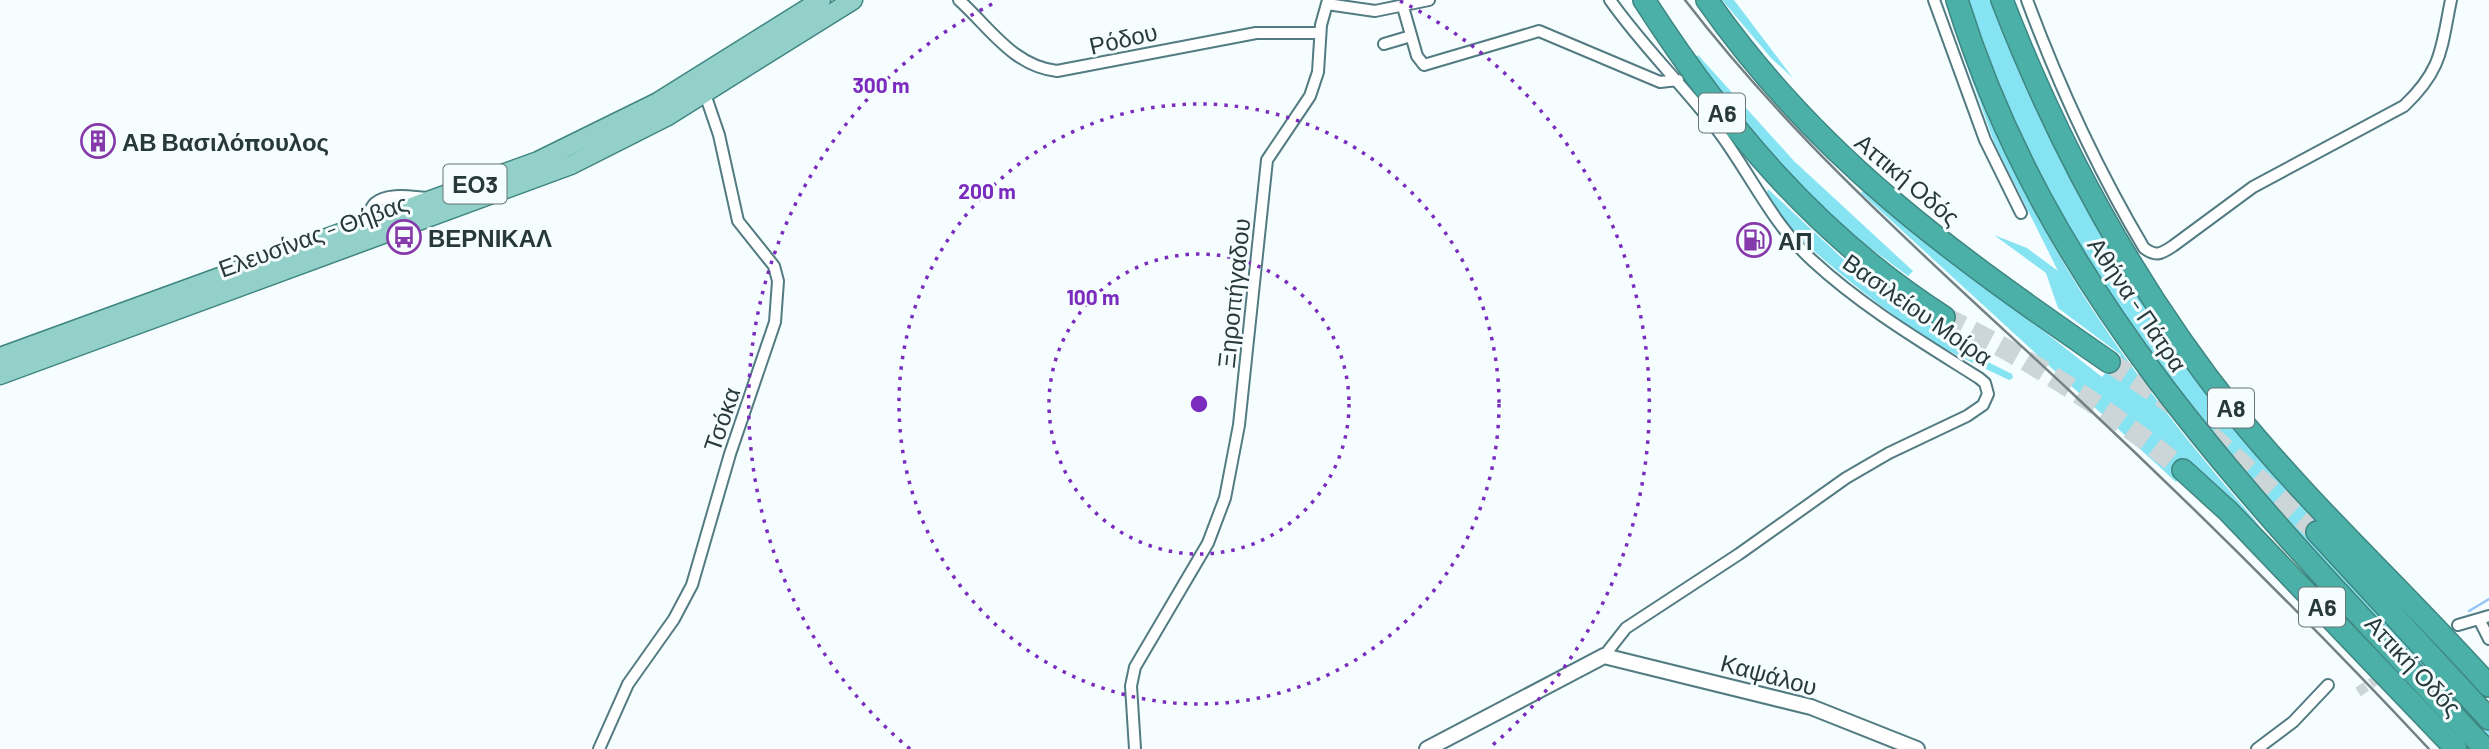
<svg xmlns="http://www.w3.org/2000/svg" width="2489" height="749" font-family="Barlow,sans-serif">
<rect width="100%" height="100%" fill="#f5fdff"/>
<path fill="#86e3f2" d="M1722 0H1734L1793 78 1771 58Z
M1964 0H1995L2068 171 2323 522 2308 538 2489 731V740L2304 542 2210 437 2124 325 2021 143Z
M1962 52C1987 109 2010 166 2040 221 2099 332 2178 431 2260 526L2192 464 2176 482 1861 193 1864 190 2102 377 2121 355 2058 308 2046 273 1994 235 2027 248 2058 271 1994 142Z
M1698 55 1794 161 1913 271 1908 276 1838 224 1764 148 1694 58Z
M1768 189 1856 271 1935 329 1936 336 2012 374 2013 378 2009 380C1980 366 1950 353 1923 336 1898 320 1756 215 1768 189Z"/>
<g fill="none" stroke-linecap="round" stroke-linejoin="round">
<path stroke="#95c5f9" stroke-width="2.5" d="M2469 611 2489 599"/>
<path stroke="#ccd6d8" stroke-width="10" stroke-dasharray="10 5" stroke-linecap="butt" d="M2358 692 2388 672"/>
<path stroke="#ccd6d8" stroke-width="21" stroke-dasharray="21 10" stroke-linecap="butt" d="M1944 317C2030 359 2109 409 2183 470
M2109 362 2174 405
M2210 435 2317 532"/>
<g stroke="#527b82" stroke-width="14">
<path id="minor" d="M959 0C990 28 1013 66 1057 71L1256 33H1320
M1934 0 1985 140 2021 213
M2027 0C2059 86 2097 169 2144 248 2156 257 2161 254 2173 246L2253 187 2404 106C2443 69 2441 48 2451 0
M1327 4 1375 11 1429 0
M1403 7 1417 56 1424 65 1539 31 1660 82 1678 80
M1384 44 1411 36
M363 224C368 218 369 209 375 203 388 192 412 197 428 198
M2479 619 2489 639
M2458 625 2489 616
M1604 656 1626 628 1739 554 1846 478 1889 453 1967 416 1983 405 1988 394 1985 383 1979 378C1922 342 1863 307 1813 261 1773 225 1751 175 1719 132 1684 86 1643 47 1610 0
M599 749 628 684 674 619 692 585 730 454 775 322 778 281 774 266 738 221 719 135 705 94
M1135 749 1131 686 1135 667 1208 543 1225 498 1239 425 1267 160 1310 96 1318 72 1321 25 1328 0
M2257 749 2293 722 2328 685"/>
</g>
<g stroke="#527b82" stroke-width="18">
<path id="tertiary" d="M1427 749 1604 656 1811 707 1917 749"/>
</g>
<g stroke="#3f8682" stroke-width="21">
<path id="primary" d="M0 357 538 161 658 102 821 0
M0 375 571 165 666 117 853 0"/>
</g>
<g stroke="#3f8682" stroke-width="24">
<path id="motorway" d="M1644 0C1725 126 1817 236 1944 317
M1707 0C1818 159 1953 254 2109 362
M1957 0C2052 307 2272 522 2485 749
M2002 0C2060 150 2135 288 2236 414 2314 510 2407 594 2489 686
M2183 470 2228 511 2456 749
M2317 532 2489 719"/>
</g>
<use href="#minor" stroke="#fff" stroke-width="10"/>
<use href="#tertiary" stroke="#fff" stroke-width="14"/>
<use href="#primary" stroke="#93d0ca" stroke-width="18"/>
<use href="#motorway" stroke="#4bb0a7" stroke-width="21"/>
<path stroke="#738184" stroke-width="2.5" d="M1685 0C1798 147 1937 267 2072 393 2195 508 2314 626 2429 749"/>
</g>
<g fill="none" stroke="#7b2cbf" stroke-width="3.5" stroke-dasharray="3.5 7">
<circle cx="1199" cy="404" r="150"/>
<circle cx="1199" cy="404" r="300"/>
<path d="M910 749A450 450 0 0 1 998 1M1400 1A450 450 0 0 1 1488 749"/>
</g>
<defs>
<g id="building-ring" transform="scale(1.75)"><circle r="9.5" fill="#f5fdff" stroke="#8639aa" stroke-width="1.5"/><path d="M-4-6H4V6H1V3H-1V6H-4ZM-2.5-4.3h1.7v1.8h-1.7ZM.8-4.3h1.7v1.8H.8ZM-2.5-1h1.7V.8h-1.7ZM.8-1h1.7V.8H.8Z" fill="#8639aa"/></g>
<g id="bus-ring" transform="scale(1.75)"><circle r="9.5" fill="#f5fdff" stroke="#8639aa" stroke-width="1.5"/><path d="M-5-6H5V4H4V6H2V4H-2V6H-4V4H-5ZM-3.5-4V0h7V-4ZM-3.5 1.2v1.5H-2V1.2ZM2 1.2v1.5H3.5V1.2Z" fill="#8639aa"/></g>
<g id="fuel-ring" transform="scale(1.75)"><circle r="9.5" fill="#f5fdff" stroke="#8639aa" stroke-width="1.5"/><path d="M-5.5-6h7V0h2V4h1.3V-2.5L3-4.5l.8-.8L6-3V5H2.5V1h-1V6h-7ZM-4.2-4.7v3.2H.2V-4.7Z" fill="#8639aa"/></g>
</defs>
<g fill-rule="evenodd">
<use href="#building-ring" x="98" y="141"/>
<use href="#bus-ring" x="404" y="237"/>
<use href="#fuel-ring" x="1754" y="240"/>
</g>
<g text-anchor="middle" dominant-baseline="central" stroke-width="6" stroke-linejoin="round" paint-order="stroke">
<g fill="#f5fdff" stroke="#667476" stroke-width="2">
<rect x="1699" y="93.5" width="46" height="39" rx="5"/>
<rect x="443.5" y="164.5" width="63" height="39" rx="5"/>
<rect x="2208" y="388.5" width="46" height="39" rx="5"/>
<rect x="2299" y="587.5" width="46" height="39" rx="5"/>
</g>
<g font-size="23" font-weight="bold" fill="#28393c">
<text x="1722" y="113">Α6</text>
<text x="475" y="184">ΕΟ3</text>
<text x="2231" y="408">Α8</text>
<text x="2322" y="607">Α6</text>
</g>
<g font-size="24" fill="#28393c" stroke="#f5fdff">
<text transform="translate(1123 38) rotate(-13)">Ρόδου</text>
<text transform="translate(1908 179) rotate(40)">Αττική Οδός</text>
<text transform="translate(313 235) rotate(-20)">Ελευσίνας - Θήβας</text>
<text transform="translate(1233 293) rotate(-84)">Ξηροπήγαδου</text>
<text transform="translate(2138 304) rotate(56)">Αθήνα - Πάτρα</text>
<text transform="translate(1918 309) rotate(35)">Βασιλείου Μοίρα</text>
<text transform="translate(721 419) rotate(-71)">Τσόκα</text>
<text transform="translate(2414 665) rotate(47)">Αττική Οδός</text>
<text transform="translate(1769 674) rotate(15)">Καψάλου</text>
</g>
<g font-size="24" font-weight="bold" fill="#28393c" stroke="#f5fdff" text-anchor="start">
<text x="122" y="141">ΑΒ Βασιλόπουλος</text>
<text x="428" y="237">ΒΕΡΝΙΚΑΛ</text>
<text x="1778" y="240">ΑΠ</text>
</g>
</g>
<circle cx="1199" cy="404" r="10" fill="#7b2cbf" stroke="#f5fdff" stroke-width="3.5"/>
<g font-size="21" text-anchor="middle" font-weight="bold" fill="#7b2cbf" stroke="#f5fdff" stroke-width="6" stroke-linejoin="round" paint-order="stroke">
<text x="881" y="93">300 m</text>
<text x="987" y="199">200 m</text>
<text x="1093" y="305">100 m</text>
</g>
</svg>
